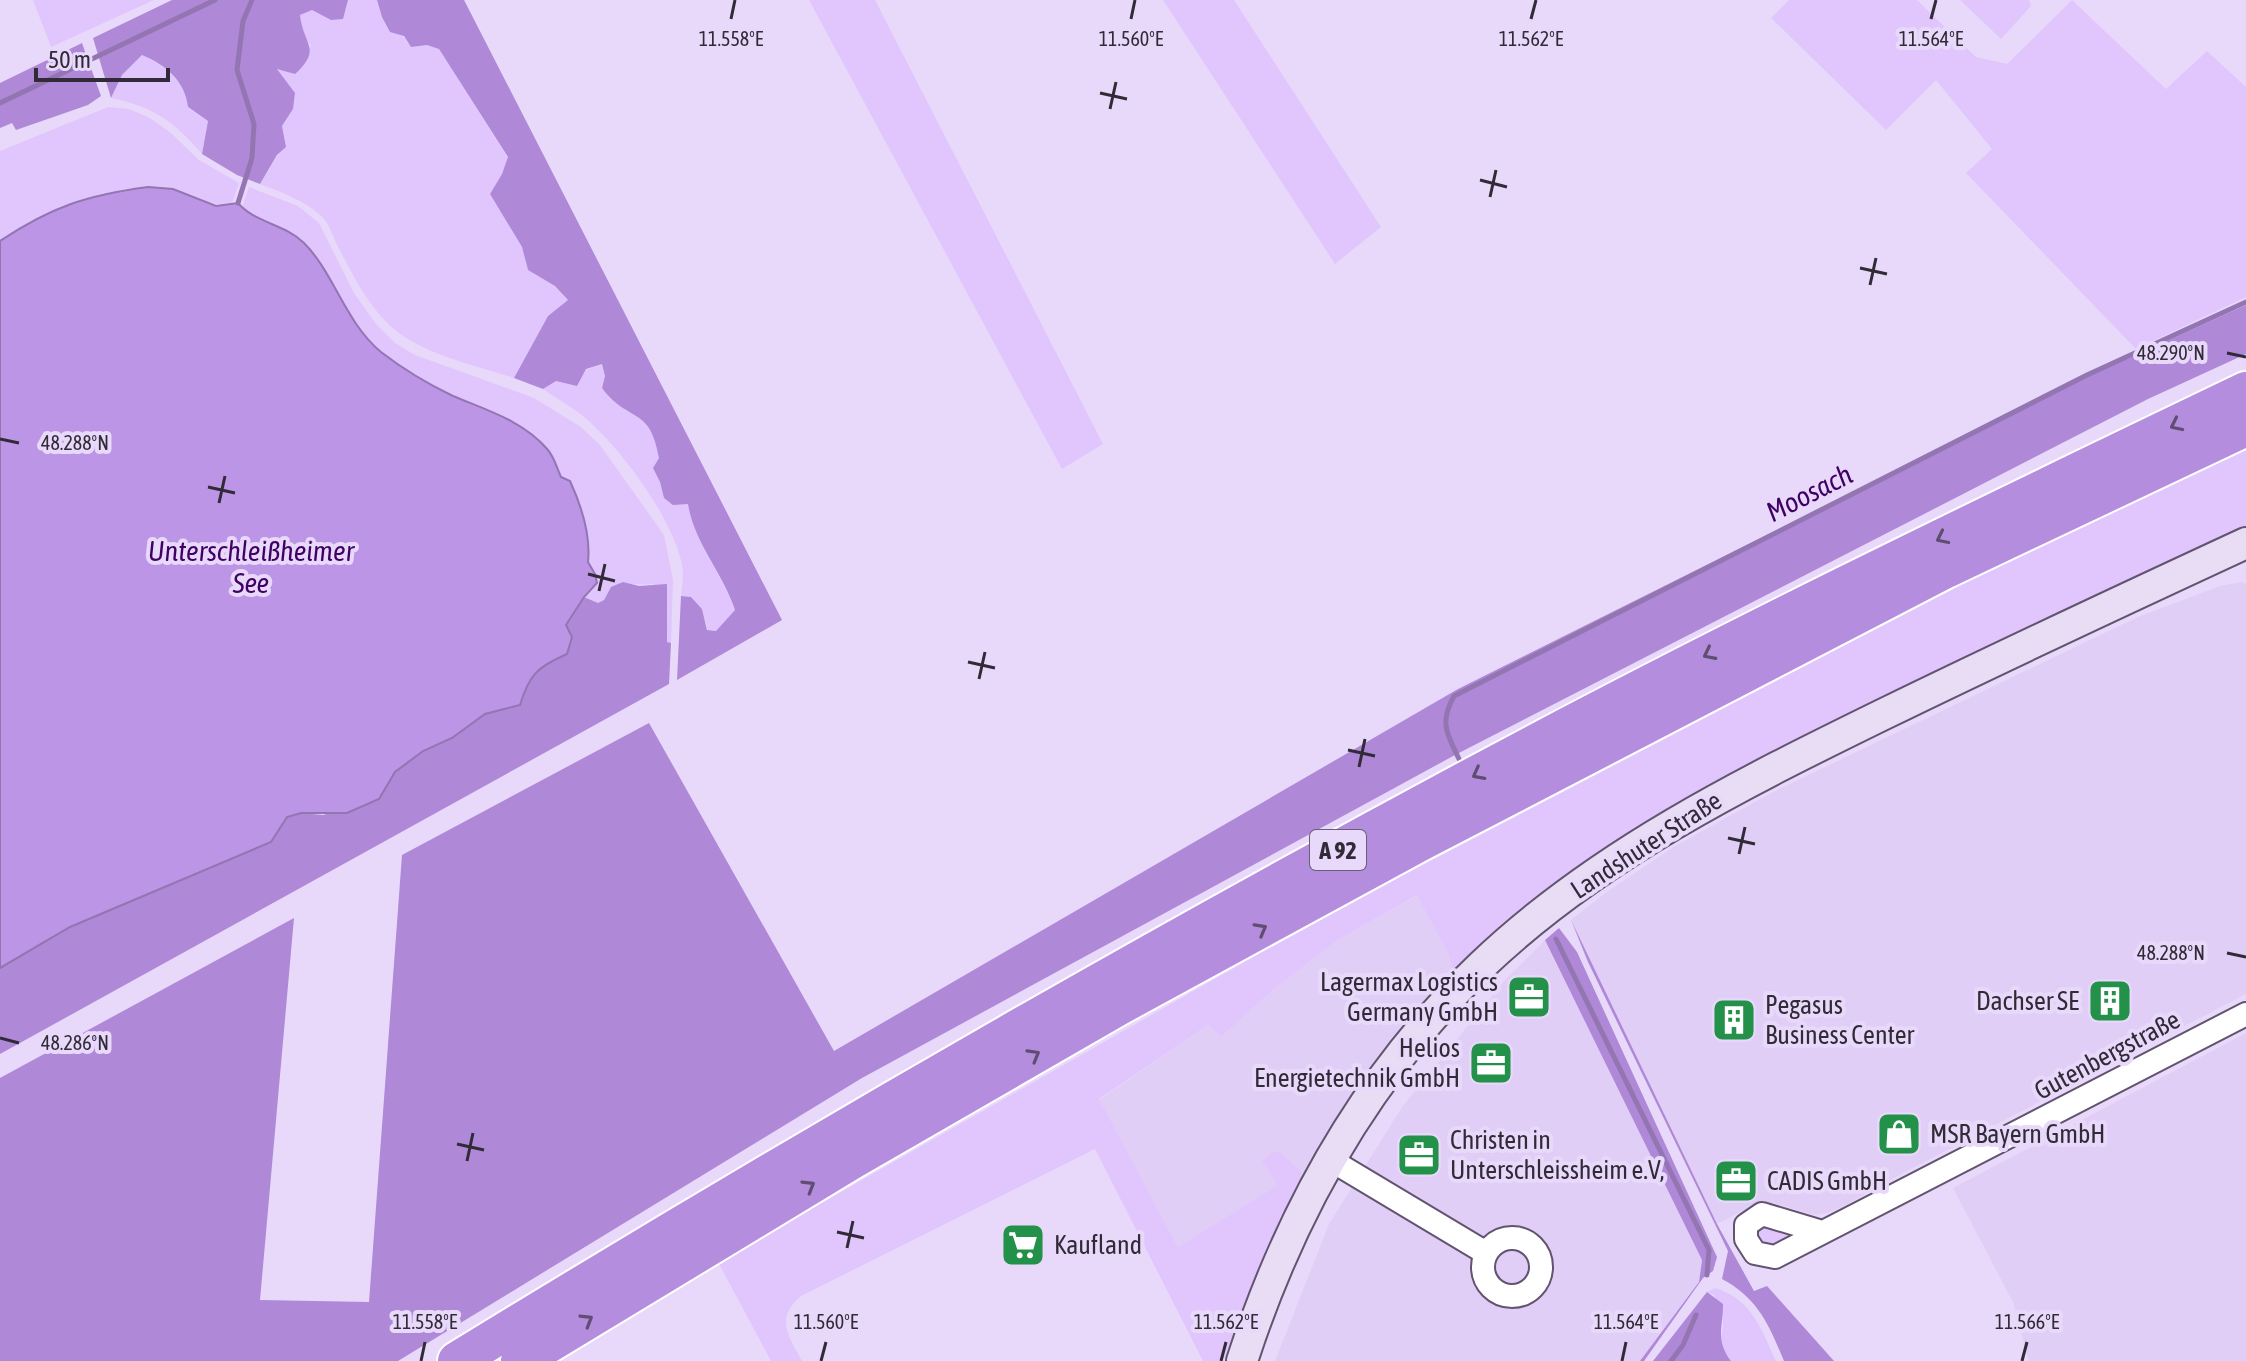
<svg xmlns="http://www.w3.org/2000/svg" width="2246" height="1361" font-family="'Asap Condensed',sans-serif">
<rect width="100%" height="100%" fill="#e8d9fa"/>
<path fill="#e0cef6" d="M2242 582 2246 584V994L1880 1185 1846 1205 1827 1213 1814 1215 1774 1203 1756 1204 1717 1224 1571 920 1608 891 1675 846 1773 792 2138 617 2220 586Z
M1418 895 1448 953 1454 977 1414 1015 1368 1073 1301 1178V1171L1178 1247 1099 1100 1208 1025 1221 1037 1274 989 1338 940Z
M1545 940 1702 1260 1699 1282 1640 1361H1275L1329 1224 1402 1107 1504 981Z
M2246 1033V1361H2029L2013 1302 1953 1188Z"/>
<path fill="#e1c6fe" d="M33 0H154L51 47Z
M348 0H377C384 28 397 25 411 47L427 45 439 49 508 158 502 174 490 194 522 247 528 270 555 286 568 300 548 316 514 378C477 366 423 354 394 329 369 308 353 275 338 247 333 237 329 222 320 215 304 200 280 192 260 184L278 155 286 147 282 126 293 109 295 93 276 68 311 46 302 31 300 15 312 10 331 20 343 18Z
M809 0H875L1103 444 1062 469Z
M1163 0H1234L1381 227 1335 264Z
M1789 0H1917L1976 57 2007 64 2072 0 2166 89 2207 51 2246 87V297L2136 349 1966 173 1992 149 1936 80 1886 130 1771 18Z
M1960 0H2029L2031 6 2001 39Z
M142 55C166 66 185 81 188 108L208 121 202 154C175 122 152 106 111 98L122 75Z
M108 107 129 109 150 118 171 133 199 160 239 183 232 203C202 208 178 191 148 188 141 187 132 189 124 190 78 196 38 216 0 241V151Z
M249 187 298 206 319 223 354 293 376 324 395 343 415 355 534 398 581 427 600 445 664 535 673 580 671 643 667 642V600L653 584C638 586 625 581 611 587L604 600 598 603 584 597 597 583 595 574 587 562C591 535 581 505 570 481L561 477 549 451 533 436 430 384 378 350 362 332 304 243 247 214 242 207Z
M602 364 605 376 602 388 625 410 644 419 655 435 659 458 653 468 660 482 664 498 688 504C694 543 722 573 735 610L716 631 708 630 702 609 691 597 681 596C682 588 683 579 683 571 677 523 621 448 584 417 572 407 557 399 543 389L556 381Z
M2246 450V527L1852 718 1454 977 1448 953 1417 895 1338 940 1274 989 1221 1037 1208 1025 1099 1099 1178 1247 1278 1185 1262 1161 1271 1153 1279 1152 1301 1171V1178L1265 1253 1223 1361H1203L1095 1149 801 1296C774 1319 789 1336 802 1361H771L718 1262 1327 915 1970 580Z
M1768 1226 1790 1232V1240L1768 1247 1758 1241 1759 1230Z
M1715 1288C1752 1299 1761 1329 1776 1361H1731C1712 1335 1727 1337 1722 1315 1720 1308 1717 1301 1714 1295L1707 1292Z"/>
<path fill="#af88d7" d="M172 0H348L343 19 331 20 312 10 300 15C303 45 323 48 295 74L277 69 295 93 293 109 282 126 286 147 277 155 260 184 237 175 202 154 208 121 188 107C185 81 166 65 142 55L122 75 111 98 93 38Z
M377 0H464L782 620 677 680 681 596 691 597 702 609 707 630 716 631 735 610C723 573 694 543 688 504L673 505 664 498 660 482 653 468 659 458C650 405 629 424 602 388L605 376 602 364 586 369 577 386 556 381 543 389 514 378 548 316 568 300 555 286 528 270 522 247 490 194 502 174 508 157 439 49 427 45 411 47 404 36 390 32 382 17Z
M82 43 101 96 88 105 16 130 12 123 0 128V83Z
M2246 305V354L2148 399 1455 755 862 1078 398 1361H0V1078L294 918 260 1300 369 1302 402 855 649 723 834 1051 1458 689 2125 356 2127 359Z
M623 582 639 586 667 584V642L671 643 669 684 0 1054V968L70 927 271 842 287 817 301 813 323 815 379 799 395 772 423 751 452 738 485 714 519 705C529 675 537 667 567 654L566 626 584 597 598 603 604 600 611 587Z
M1571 920 1717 1224 1754 1291 1767 1286 1834 1361H1784C1769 1325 1758 1298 1722 1279L1728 1251 1588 962Z
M1559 928 1577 952 1717 1257 1713 1271 1703 1278 1644 1361H1640L1699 1282 1702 1260 1545 940Z
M1707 1292 1723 1304C1723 1329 1715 1339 1731 1361H1653Z"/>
<path fill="#bd95e6" stroke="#9375b2" stroke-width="2" d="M148 187 173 189 216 206 238 203C255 223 285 224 304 243 334 273 345 322 381 352 403 369 428 384 453 396 486 410 524 421 548 450 554 457 557 468 561 477L570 481C581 505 591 534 588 562L595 574 597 583 584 597 566 625 572 637 567 654C537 667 529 675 520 705L485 714 452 738 423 751 395 772 379 799 347 813H301L287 817 271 842 70 927 0 968V241C51 207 87 195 148 187Z"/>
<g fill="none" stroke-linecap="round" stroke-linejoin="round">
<path stroke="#9375b2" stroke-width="5" d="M0 103 215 0
M238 203 252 158 254 124 237 70 243 21 252 0
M1459 759C1447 734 1439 723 1454 696L2087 375 2246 302
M1556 939 1709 1250 1707 1275
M1671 1361 1683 1345 1696 1315"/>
<g stroke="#625470" stroke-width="26">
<path id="minor" d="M1329 1159 1486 1253
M1822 1232 1762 1214 1746 1225V1239L1755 1253 1775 1257 2246 1014
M1483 1267a29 29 0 1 1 58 0a29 29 0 1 1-58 0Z"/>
</g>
<g stroke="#625470" stroke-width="34">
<path id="secondary" d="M1242 1361C1290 1213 1367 1075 1481 966 1597 855 1743 783 1886 713 2005 655 2125 599 2246 543"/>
</g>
<g stroke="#fff" stroke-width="42">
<path id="motorway" d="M457 1361C783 1161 1113 970 1450 789 1711 648 1979 519 2246 391
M520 1361 852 1160 1119 1006 1420 842 1946 569 2246 427"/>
</g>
<use href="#minor" stroke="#fff" stroke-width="22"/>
<use href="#secondary" stroke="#e9ddf5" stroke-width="30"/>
<use href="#motorway" stroke="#b58dde" stroke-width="38"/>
</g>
<defs><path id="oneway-chevron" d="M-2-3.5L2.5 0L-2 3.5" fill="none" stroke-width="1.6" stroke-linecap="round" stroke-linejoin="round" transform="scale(2)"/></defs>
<g stroke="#5f4d72">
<use href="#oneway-chevron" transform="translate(2176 425) rotate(154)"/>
<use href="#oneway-chevron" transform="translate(1942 538) rotate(154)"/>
<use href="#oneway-chevron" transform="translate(1709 654) rotate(153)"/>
<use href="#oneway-chevron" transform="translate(1478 774) rotate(152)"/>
<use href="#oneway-chevron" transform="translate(1261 929) rotate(-29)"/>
<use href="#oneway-chevron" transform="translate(1034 1055) rotate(-30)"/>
<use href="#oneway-chevron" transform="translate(809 1186) rotate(-31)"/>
<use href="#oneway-chevron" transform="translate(587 1320) rotate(-31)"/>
</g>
<path fill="none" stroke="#312b38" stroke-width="3" d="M731 19 735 0M1131 19 1135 0M1531 19 1536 0M1931 19 1936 0M1100 93 1127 99M1110 109 1116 82M1480 180 1507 187M1490 197 1496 170M1860 268 1887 274M1870 285 1876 258M2227 353 2246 357M0 439 19 443M208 487 235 493M219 503 225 476M588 574 615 581M599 591 605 564M968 662 995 668M979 679 985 652M1348 750 1375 756M1359 767 1365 739M1728 838 1755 844M1739 854 1745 827M2227 953 2246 957M0 1038 19 1043M457 1144 484 1150M467 1161 473 1133M837 1232 864 1238M847 1248 853 1221M421 1361 425 1342M821 1361 826 1342M1221 1361 1226 1342M1622 1361 1626 1342M2022 1361 2027 1342"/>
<defs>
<g id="office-square" transform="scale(2.3)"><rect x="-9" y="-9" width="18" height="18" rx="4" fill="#239149" stroke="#e8d9fa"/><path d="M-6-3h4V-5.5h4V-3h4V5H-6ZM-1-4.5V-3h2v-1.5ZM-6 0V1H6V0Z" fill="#fff"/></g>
<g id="building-square" transform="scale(2.3)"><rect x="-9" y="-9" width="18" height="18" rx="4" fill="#239149" stroke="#e8d9fa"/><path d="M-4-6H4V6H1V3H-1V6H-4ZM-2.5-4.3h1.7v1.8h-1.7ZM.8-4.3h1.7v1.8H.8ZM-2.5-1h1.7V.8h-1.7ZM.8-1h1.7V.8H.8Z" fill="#fff"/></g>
<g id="shop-square" transform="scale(2.3)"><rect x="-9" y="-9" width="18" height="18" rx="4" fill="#239149" stroke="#e8d9fa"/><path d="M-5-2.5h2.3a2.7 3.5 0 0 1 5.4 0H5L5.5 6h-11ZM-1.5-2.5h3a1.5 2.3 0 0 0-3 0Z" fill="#fff"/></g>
<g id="supermarket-square" transform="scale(2.3)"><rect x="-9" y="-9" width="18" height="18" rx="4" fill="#239149" stroke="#e8d9fa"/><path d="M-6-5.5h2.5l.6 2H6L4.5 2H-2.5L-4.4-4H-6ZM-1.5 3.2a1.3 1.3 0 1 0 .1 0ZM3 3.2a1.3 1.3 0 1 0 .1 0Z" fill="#fff"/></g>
</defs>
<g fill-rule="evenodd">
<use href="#office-square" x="1529" y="997"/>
<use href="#building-square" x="2110" y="1001"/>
<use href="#building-square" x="1734" y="1020"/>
<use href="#office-square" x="1491" y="1063"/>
<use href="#shop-square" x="1899" y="1134"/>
<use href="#office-square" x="1419" y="1155"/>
<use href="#office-square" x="1736" y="1181"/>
<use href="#supermarket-square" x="1023" y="1245"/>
</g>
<g text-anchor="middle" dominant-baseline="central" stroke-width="8" stroke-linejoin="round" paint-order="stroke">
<rect fill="#e8d9fa" stroke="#685f72" stroke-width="2" x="1310" y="830" width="56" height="40" rx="6"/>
<g font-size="24" font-weight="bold" fill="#312b38">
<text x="1338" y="850">A 92</text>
</g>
<g font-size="26" fill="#312b38" stroke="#e8d9fa">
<text transform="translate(1646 845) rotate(-33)">Landshuter Straße</text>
<text transform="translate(2107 1055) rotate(-28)">Gutenbergstraße</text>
</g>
<g font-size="26" fill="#312b38" stroke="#e8d9fa" text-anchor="start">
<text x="1498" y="982" text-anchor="end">Lagermax Logistics<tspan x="1498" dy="30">Germany GmbH</tspan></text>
<text x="2079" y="1001" text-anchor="end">Dachser SE</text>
<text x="1765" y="1005">Pegasus<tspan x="1765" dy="30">Business Center</tspan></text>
<text x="1460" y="1048" text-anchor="end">Helios<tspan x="1460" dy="30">Energietechnik GmbH</tspan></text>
<text x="1930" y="1134">MSR Bayern GmbH</text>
<text x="1450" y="1140">Christen in<tspan x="1450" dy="30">Unterschleissheim e.V,</tspan></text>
<text x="1767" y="1181">CADIS GmbH</text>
<text x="1054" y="1245">Kaufland</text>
</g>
<g font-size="28" font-style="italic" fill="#400165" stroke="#e8d9fa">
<text transform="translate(1809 493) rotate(-27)">Moosach</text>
<text x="251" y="551">Unterschleißheimer<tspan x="251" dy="32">See</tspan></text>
</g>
</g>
<g font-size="20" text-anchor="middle" fill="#312b38" stroke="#e8d9fa" stroke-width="8" stroke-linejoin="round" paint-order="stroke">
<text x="731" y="46">11.558°E</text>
<text x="1131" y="46">11.560°E</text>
<text x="1531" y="46">11.562°E</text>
<text x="1931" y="46">11.564°E</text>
<text x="2171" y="360">48.290°N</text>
<text x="75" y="450">48.288°N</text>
<text x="2171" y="960">48.288°N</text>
<text x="75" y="1050">48.286°N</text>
<text x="425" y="1329">11.558°E</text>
<text x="826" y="1329">11.560°E</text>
<text x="1226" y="1329">11.562°E</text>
<text x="1626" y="1329">11.564°E</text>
<text x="2027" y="1329">11.566°E</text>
</g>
<path d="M36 68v12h132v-12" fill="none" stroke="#312b38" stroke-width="4"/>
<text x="48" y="68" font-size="24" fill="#312b38" stroke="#e8d9fa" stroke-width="6" paint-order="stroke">50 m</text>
</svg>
